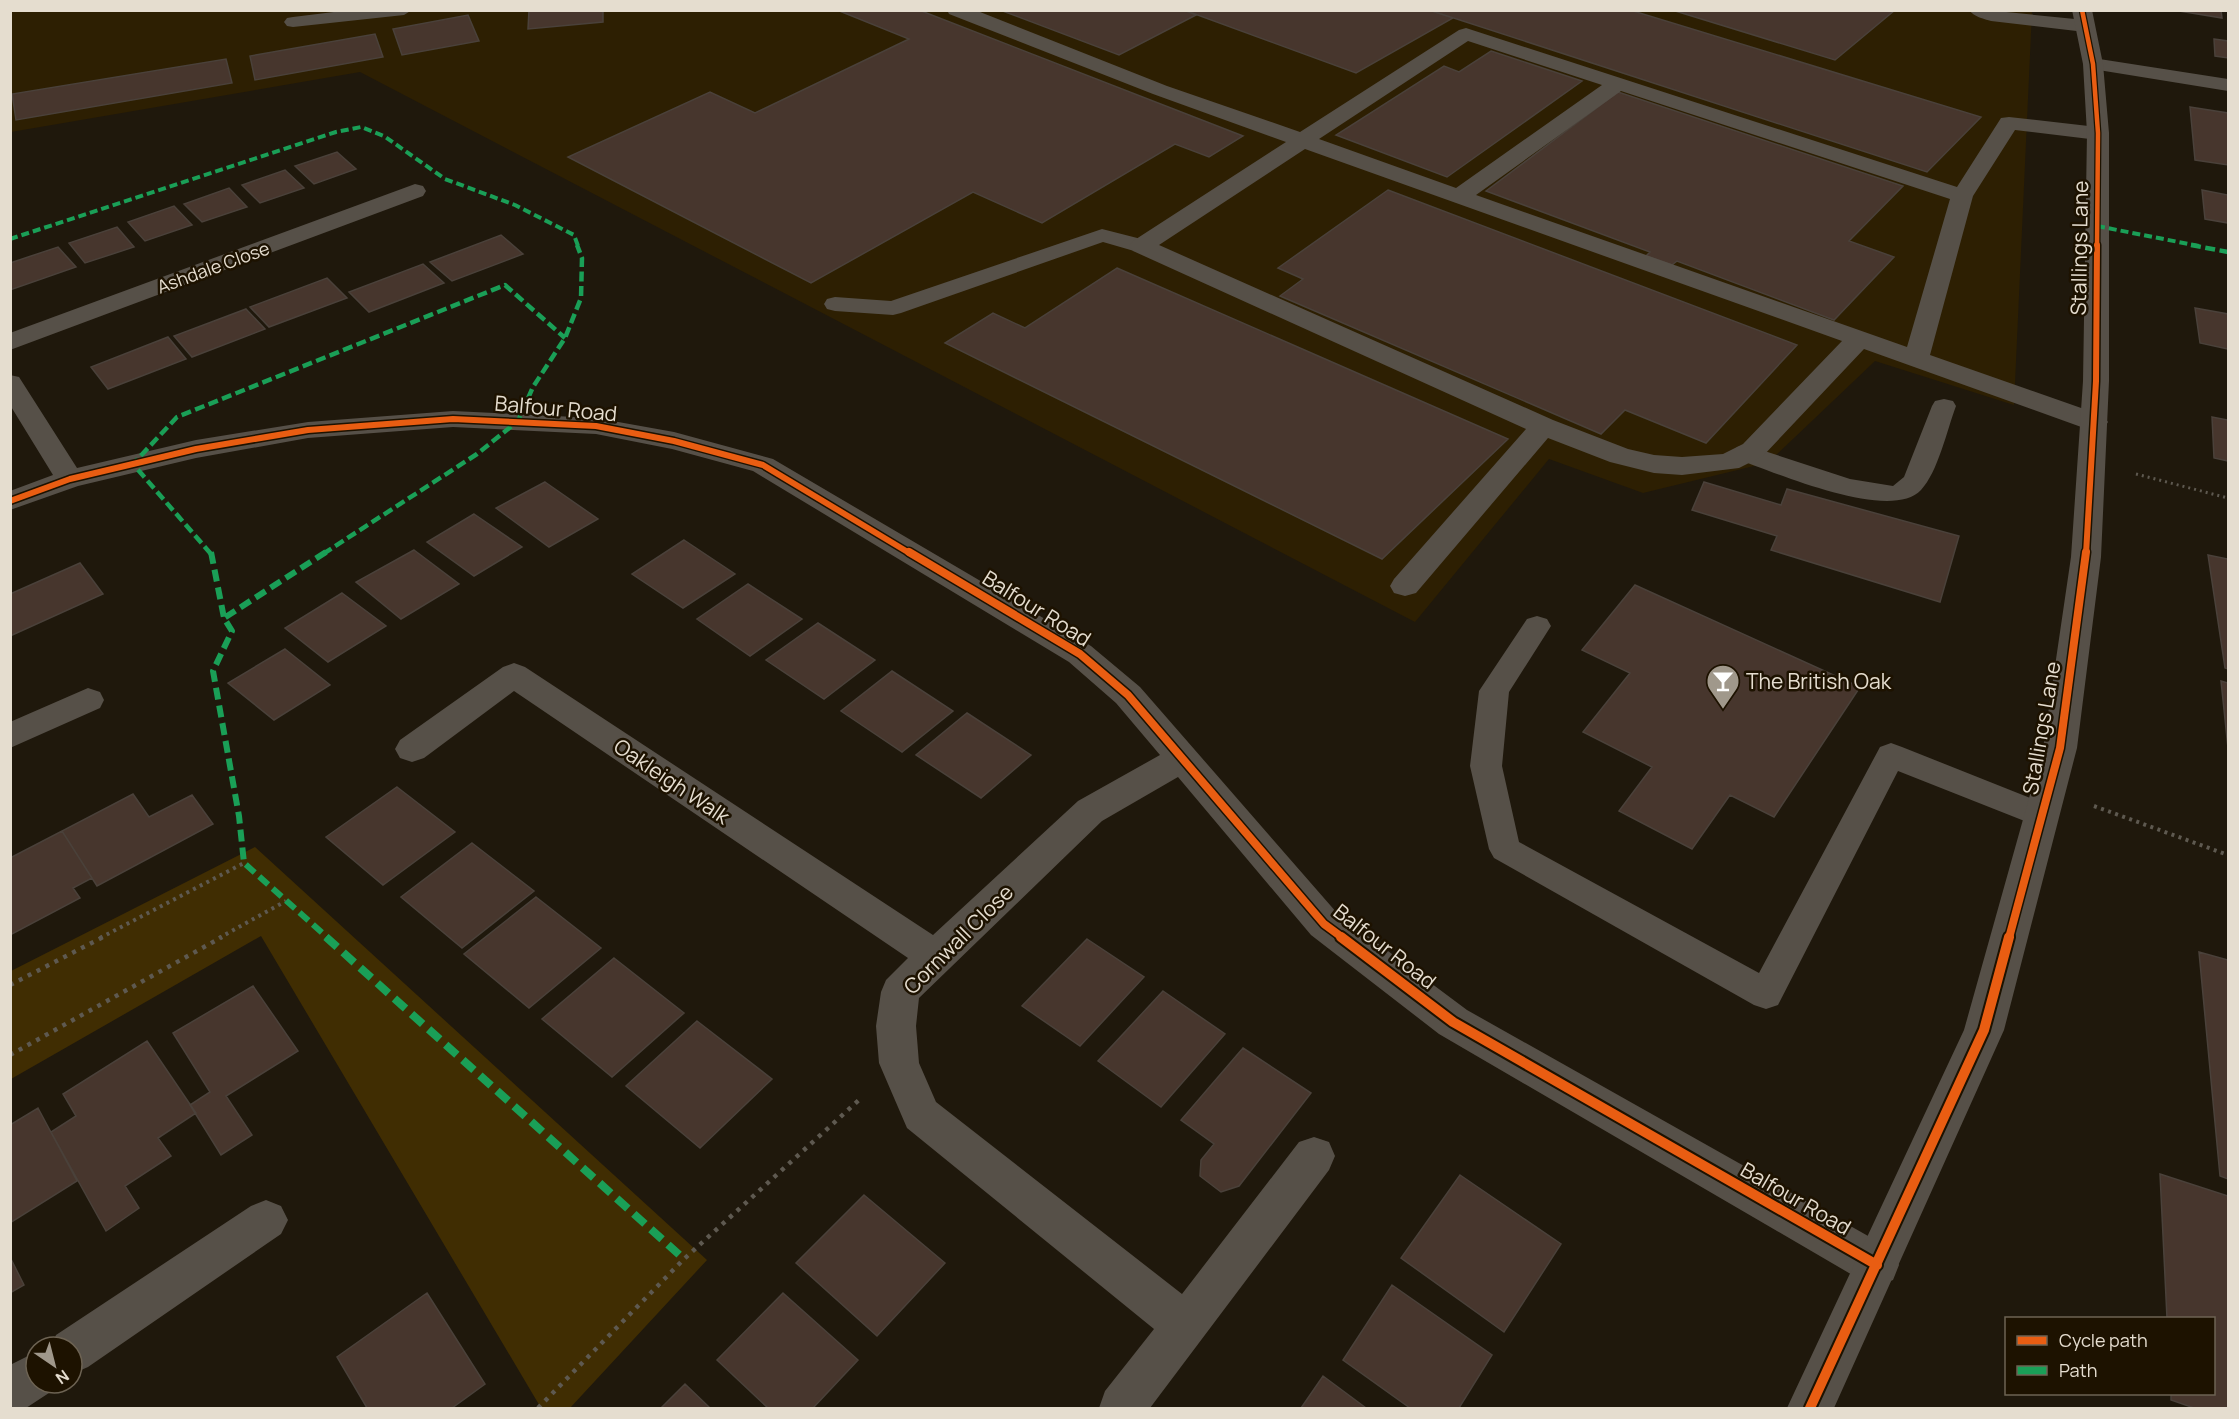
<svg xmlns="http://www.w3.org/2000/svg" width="2239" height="1419" font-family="Manrope,sans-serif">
<rect width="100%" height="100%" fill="#1f180c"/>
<path fill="#2d1f02" d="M11 11H2032L2014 405 1875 361 1774 457 1754 466 1643 493 1549 459 1415 622 360 72 11 132Z"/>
<path fill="#402d02" d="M255 847 707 1260 570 1408H541L261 936 11 1079V971Z"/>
<path fill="#47362d" stroke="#4a413a" stroke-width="1.5" d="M529 10H603V22L528 29Z
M837 10H919L1243 136 1209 157 1175 144 1042 223 973 192 811 283 568 157 710 92 755 113 909 39Z
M1000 10H1184L1196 15 1119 55Z
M1184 10H1429L1453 18 1356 73Z
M1429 10H1630L1981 117 1927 172Z
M1672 10H1895L1835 60Z
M2173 10H2221L2222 18Z
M468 15 479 41 402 55 393 29Z
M375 34 383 57 255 80 250 56Z
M2214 39 2228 41V58L2215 56Z
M1491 51 1582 81 1447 177 1336 135 1444 66 1459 72Z
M226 59 232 83 16 120 12 94Z
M1618 92 1903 186 1849 241 1894 257 1834 320 1677 261 1672 265 1646 256 1650 252 1486 191Z
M2190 107 2228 113V165L2195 160Z
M337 152 356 169 314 184 295 166Z
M285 170 304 188 260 203 242 185Z
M229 188 247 207 202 222 184 204Z
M1388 190 1797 345 1706 443 1625 410 1601 434 1280 296 1303 279 1278 268Z
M2202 190 2228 195V223L2205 219Z
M174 206 192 225 145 241 128 222Z
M117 227 134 247 85 263 69 243Z
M501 235 523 254 452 281 430 262Z
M58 247 76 267 10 290V263Z
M423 264 444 283 369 312 349 292Z
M1117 268 1508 439 1382 559 945 343 993 313 1025 328Z
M327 278 347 298 269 327 250 307Z
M2195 308 2228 314V349L2200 343Z
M246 309 265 329 192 357 174 336Z
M168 337 186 359 108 389 91 367Z
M2212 417 2228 420V461L2214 458Z
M545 482 598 519 549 547 496 508Z
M1704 482 1781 505 1787 489 1959 536 1940 602 1771 550 1777 536 1692 510Z
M474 514 522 547 474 576 427 542Z
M684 540 735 574 683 608 632 574Z
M414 550 459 584 401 619 356 582Z
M2208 555 2228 559V669L2225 668Z
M80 563 103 594 10 636V594Z
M748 584 802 619 750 656 697 619Z
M1635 585 1860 687 1774 817 1730 795 1692 849 1619 811 1652 767 1583 732 1630 673 1582 650Z
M342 593 386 626 328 662 285 628Z
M818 623 875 660 824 699 766 660Z
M285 649 330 685 274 720 228 683Z
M892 671 953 711 902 752 841 711Z
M2221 681 2228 683V748Z
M967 713 1031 755 981 798 916 755Z
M397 787 455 832 383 885 326 837Z
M133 794 149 817 192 795 213 824 97 886 62 831Z
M62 831 92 878 73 888 80 898 10 935V858Z
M472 843 534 891 462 948 401 897Z
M536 897 601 948 529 1008 464 954Z
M1087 939 1144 977 1080 1046 1022 1006Z
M2199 952 2228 960V1179L2220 1176Z
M614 958 684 1013 612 1077 542 1019Z
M253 986 298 1051 226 1096 252 1135 221 1155 190 1105 210 1092 173 1033Z
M1163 991 1225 1034 1161 1107 1098 1061Z
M697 1021 772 1079 700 1148 626 1086Z
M147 1041 196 1113 158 1138 171 1156 125 1186 139 1208 106 1231 51 1132 76 1116 63 1094Z
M1243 1048 1311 1093 1239 1186 1221 1192 1200 1176 1201 1160 1214 1144 1181 1120Z
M38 1108 77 1181 10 1223V1125Z
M2160 1174 2228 1196V1408H2194L2171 1400V1394H2214V1318H2167Z
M1460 1175 1561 1244 1504 1332 1401 1258Z
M864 1195 945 1263 877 1336 796 1263Z
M10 1257 24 1285 10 1293Z
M1392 1285 1492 1355 1459 1408H1410L1343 1360Z
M427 1293 485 1384 452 1408H367L337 1357Z
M783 1293 858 1360 813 1408H768L717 1360Z
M1323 1376 1366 1408H1301Z
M685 1384 710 1408H661Z"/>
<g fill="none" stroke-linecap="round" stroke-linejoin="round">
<path stroke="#5e5950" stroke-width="3" stroke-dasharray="2 4" stroke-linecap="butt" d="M2136 474 2228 498"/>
<path stroke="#5e5950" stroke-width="4" stroke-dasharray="3 4.5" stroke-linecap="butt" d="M2094 806 2228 855
M100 938 244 863
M219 938 286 901"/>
<path stroke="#5e5950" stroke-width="4.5" stroke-dasharray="4 6" stroke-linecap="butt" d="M10 985 103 937
M10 1055 222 937
M538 1408 684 1259 859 1100"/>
<path fill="#565048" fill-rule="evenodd" d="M350 10H412L404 15 293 27 287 26 284 22 287 18 293 17Z
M1969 10H1998L2000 15 1997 19C1988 21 1975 18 1969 10Z
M1102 229 1149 241 1152 246 1149 251 1141 253 1103 242 901 313 893 315 835 311 827 309 824 304 827 299 835 297 891 301Z
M1944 399 1953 401 1956 406C1947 430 1938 472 1921 490 1890 523 1774 472 1737 459L1733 453 1737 447 1746 445 1850 479 1893 486 1904 477 1932 406 1935 401Z
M1537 616 1547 619 1551 626 1509 692 1502 766 1519 842 1759 973 1880 747 1891 743 1902 747 2053 807 2058 816 2053 825 2042 828 1898 771 1778 1005 1766 1009 1754 1005 1494 858 1489 849 1470 766 1479 691 1527 619Z"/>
<path fill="#565048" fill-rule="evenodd" d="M947 10H975L1167 86 1300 132 1459 30 1466 28 1957 187 2001 118 2009 117 2106 128 2109 133 2106 138 2098 140 2015 130 1973 196 1930 355 2104 416 2108 422 2104 428 2094 430 2084 428 1864 349 1763 456 1739 468 1682 475 1654 473 1610 462 1548 438 1416 593 1405 596 1394 593 1390 586 1394 579 1526 429 1133 251 1129 246 1133 241 1286 142 1153 94 949 14ZM1468 41 1602 85 1456 188 1319 139ZM1621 91 1950 199 1907 347 1476 195ZM1305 149 1842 341 1743 444 1723 454 1682 457 1654 455 1628 449 1553 420 1159 245Z
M1986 10 2085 20 2092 22 2095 26 2092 30 2085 32 1991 21 1984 19 1981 15Z
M2093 58 2228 79V91L2086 68 2083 64 2086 60Z
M415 184 423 186 426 191 423 196 10 350V333Z
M10 375 19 377 77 468 196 440 308 422 453 411 596 418 674 432 773 459 1091 646 1140 687 1337 913 1467 1010 1893 1250 1899 1265 1893 1280 1877 1286 1861 1280 1439 1034 1311 935 1178 777 1102 821 919 998 916 1026 919 1063 936 1102 1182 1294 1299 1142 1314 1137 1329 1142 1335 1156 1329 1170 1150 1408H1099L1105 1391 1154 1329 907 1128 879 1063 876 1026 881 992 886 980 908 958 514 691 424 758 412 762 400 758 395 749 400 740 503 667 514 663 525 667 933 935 1078 801 1160 755 1116 703 1069 662 753 471 672 449 596 434 453 427 308 438 196 458 78 486 10 510V491L53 475 10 405Z
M88 688 100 692 104 700 100 708 10 748V722Z
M266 1200 281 1206 288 1220 281 1234 88 1367 72 1374V1347H51L56 1335 251 1206Z
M36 1352V1383H56L52 1391 26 1408H10V1365Z"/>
<path fill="#565048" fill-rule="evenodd" d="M2072 10H2092L2103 64 2109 133V381L2101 557 2077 748 2004 1030 1834 1408H1787L1964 1030 2043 748 2071 557 2083 381 2087 133 2083 64Z"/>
<path stroke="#1a9f57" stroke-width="4" stroke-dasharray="8 4" stroke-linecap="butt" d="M2097 226 2199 246
M10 239 336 132 361 127 384 136 445 179 515 205 574 235 578 246"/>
<path stroke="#1a9f57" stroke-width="4.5" stroke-dasharray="10 4.5" stroke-linecap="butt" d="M2191 245 2228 252
M211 554 133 464 177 417 505 285 565 338
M323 554 477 454 518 421 533 387 565 338 581 298 582 258 577 245"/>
<path stroke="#1a9f57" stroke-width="6" stroke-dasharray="12 6" stroke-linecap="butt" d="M211 552 224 618
M326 552 224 618 232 631 213 671 239 816 244 863 328 938"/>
<path stroke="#1a9f57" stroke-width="8" stroke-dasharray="15 8" stroke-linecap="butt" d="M326 937 684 1259"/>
<g stroke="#1d1200" stroke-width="7">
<path id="cycleway-far3" d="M2082 10 2093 64 2098 133 2097 246"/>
</g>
<g stroke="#1d1200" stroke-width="9">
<path id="cycleway-far2" d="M10 501 70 479 196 449 308 430 453 419 596 426 674 441 763 465 911 554
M2086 554 2096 381 2097 245"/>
</g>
<g stroke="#1d1200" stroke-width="11">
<path id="cycleway-far1" d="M909 552 1080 654 1128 695 1324 924 1343 938
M2009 938 2060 748 2086 552"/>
</g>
<g stroke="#1d1200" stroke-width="14">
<path id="cycleway" d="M1341 937 1453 1022 1877 1265
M1810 1408 1984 1030 2009 937"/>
</g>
<use href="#cycleway-far3" stroke="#e95d12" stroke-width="4.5"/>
<use href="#cycleway-far2" stroke="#e95d12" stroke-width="6"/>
<use href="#cycleway-far1" stroke="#e95d12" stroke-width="8"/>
<use href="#cycleway" stroke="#e95d12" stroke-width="10"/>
</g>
<defs>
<g id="bar-pin" transform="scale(1.725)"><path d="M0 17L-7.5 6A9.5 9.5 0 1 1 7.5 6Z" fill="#a0988b" stroke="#1d1200"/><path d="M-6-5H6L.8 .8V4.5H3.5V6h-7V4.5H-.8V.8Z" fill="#fff"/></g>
</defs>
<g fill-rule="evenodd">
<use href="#bar-pin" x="1723" y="681"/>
</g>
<g text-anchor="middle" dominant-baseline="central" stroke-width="5" stroke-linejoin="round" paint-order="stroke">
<g font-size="18" fill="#e5ddcf" stroke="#1d1200">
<text transform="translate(213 267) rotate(-20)">Ashdale Close</text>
</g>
<g font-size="21" fill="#e5ddcf" stroke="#1d1200">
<text transform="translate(2079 248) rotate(-89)">Stallings Lane</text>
<text transform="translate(556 408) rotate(5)">Balfour Road</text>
<text transform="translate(1037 608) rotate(32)">Balfour Road</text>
<text transform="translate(2041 728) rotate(-80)">Stallings Lane</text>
<text transform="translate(672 781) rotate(34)">Oakleigh Walk</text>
<text transform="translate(958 939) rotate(-45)">Cornwall Close</text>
<text transform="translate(1385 946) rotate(38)">Balfour Road</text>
<text transform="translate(1796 1198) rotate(30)">Balfour Road</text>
</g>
<g font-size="21" fill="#e5ddcf" stroke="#1d1200" text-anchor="start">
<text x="1746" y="681">The British Oak</text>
</g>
</g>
<rect width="2239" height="1419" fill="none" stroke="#e5ddcf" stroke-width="24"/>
<rect x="2005" y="1317" width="210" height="78" fill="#1d1200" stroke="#6d6353" stroke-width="1.5"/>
<rect x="2017" y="1336" width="30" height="9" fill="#e95d12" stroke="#6d6353" stroke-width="1.5"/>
<text x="2059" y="1347" font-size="18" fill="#e5ddcf">Cycle path</text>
<rect x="2017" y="1366" width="30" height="9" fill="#1a9f57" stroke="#6d6353" stroke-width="1.5"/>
<text x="2059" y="1377" font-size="18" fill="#e5ddcf">Path</text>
<g transform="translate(54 1365) rotate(145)"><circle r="28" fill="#1d1200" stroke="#6d6353" stroke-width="1.5"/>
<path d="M0-4.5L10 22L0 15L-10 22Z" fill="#a0988b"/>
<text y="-9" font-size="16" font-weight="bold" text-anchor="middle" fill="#e5ddcf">N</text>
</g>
</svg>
